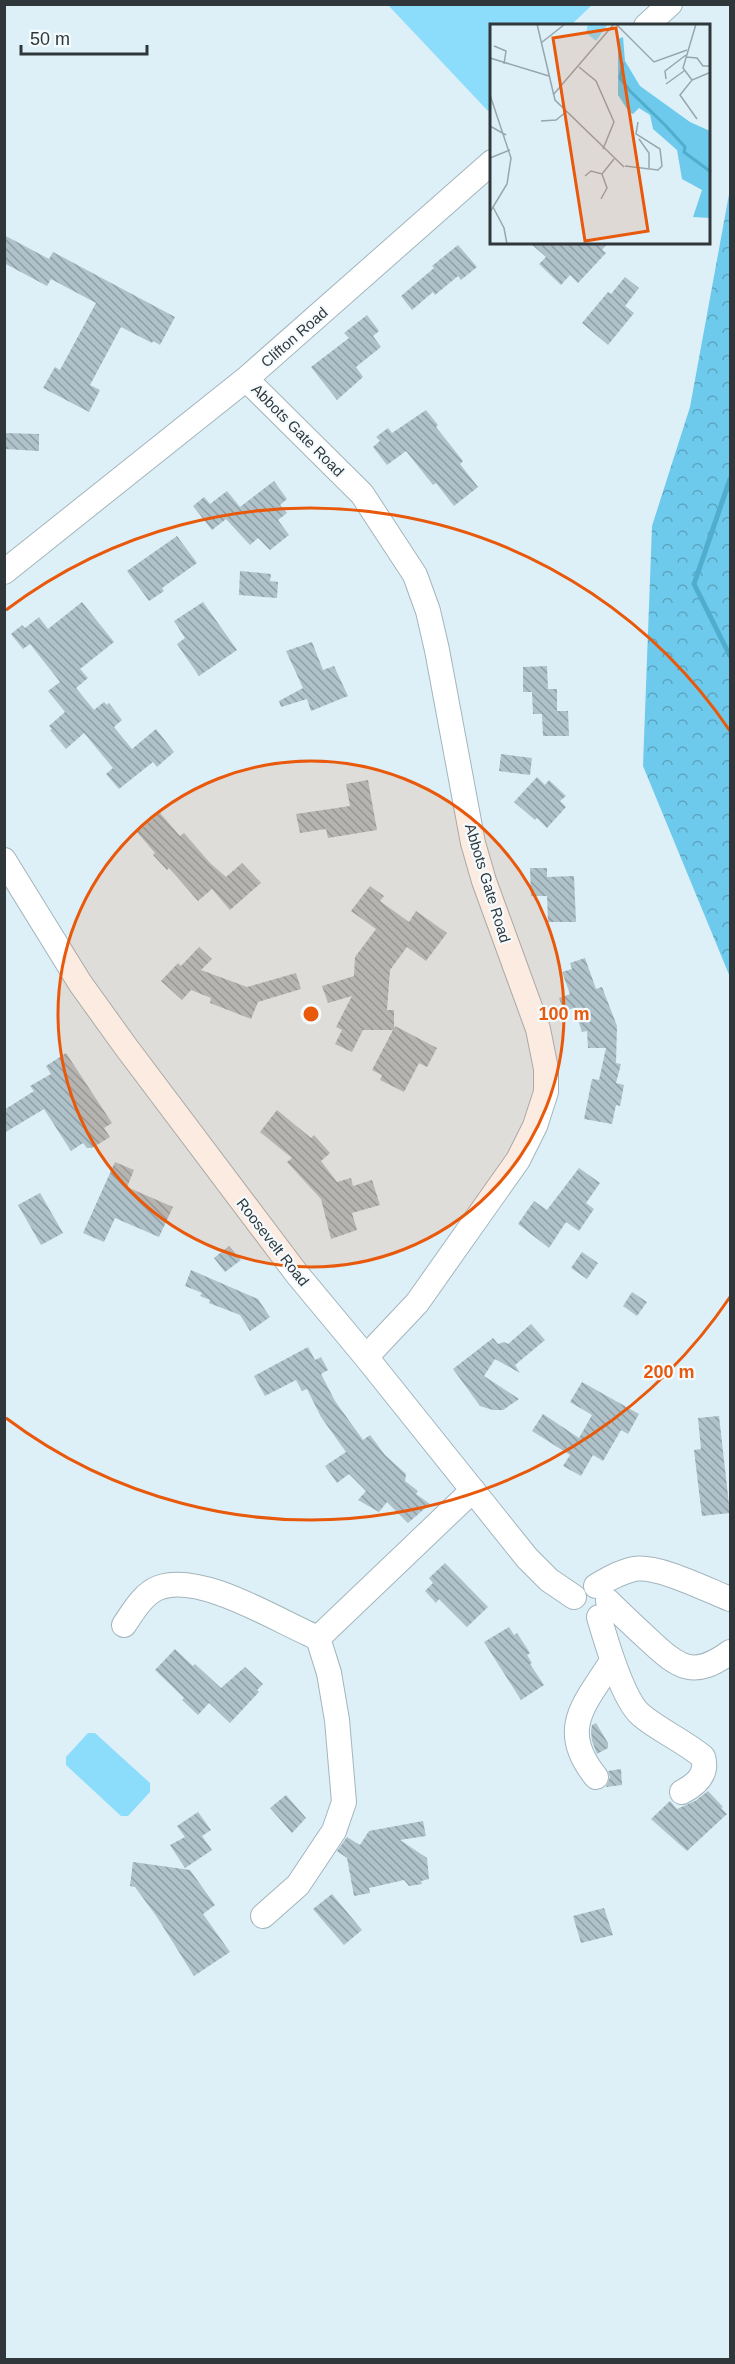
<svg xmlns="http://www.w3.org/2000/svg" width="735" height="2364" font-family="Helvetica,sans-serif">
<defs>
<pattern id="forest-crowns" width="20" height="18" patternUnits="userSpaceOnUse" patternTransform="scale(1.5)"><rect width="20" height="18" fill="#6ecaec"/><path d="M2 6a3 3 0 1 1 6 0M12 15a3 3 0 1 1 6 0" fill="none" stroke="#5ba5c0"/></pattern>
<pattern id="building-back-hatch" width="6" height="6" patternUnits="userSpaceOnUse" patternTransform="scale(1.5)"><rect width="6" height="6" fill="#afc1c9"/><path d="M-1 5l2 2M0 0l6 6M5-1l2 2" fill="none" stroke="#8f9ea4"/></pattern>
</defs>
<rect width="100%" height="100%" fill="#ddf0f8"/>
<path fill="url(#forest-crowns)" d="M730 189V977L643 766 652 526 690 407Z"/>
<path fill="#8cdcfb" d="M388 5H592L571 25 492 26V107L488 111Z
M88 1733H95L150 1783V1792L128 1816H121L66 1765V1757Z"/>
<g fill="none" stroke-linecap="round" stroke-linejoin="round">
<path stroke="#50adce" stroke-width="5" d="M730 479 694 584 730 656"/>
</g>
<path fill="url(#building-back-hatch)" d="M4 235 49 259 53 252 175 317 160 345 153 341 152 343 121 327 90 385 100 390 89 412 43 388 55 367 60 370 96 303 51 279 47 286 4 263Z
M530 243H608L602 250 606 253 578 283 570 275 561 285 539 264 546 257Z
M458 245 477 267 461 280 458 276 435 295 433 292 412 310 401 296 434 268 432 266Z
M625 277 639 288 625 306 634 313 608 345 582 323 608 292 611 294Z
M367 315 379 331 373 336 381 347 356 367 363 377 337 400 311 367 349 338 344 333Z
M426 410 438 425 436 427 463 461 460 464 478 487 454 506 436 483 433 485 406 451 387 465 373 447 380 441 376 437 388 428 392 433Z
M4 433 39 434V451L4 449Z
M274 481 287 499 280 505 287 513 278 520 289 535 270 550 258 538 250 545 226 519 212 530 193 506 204 497 210 504 227 491 240 507Z
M177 536 197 563 162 588 164 591 149 601 127 571Z
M240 571 271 574 270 581 278 582 277 598 239 595Z
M82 602 114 642 80 669 88 678 76 688 94 710 104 702 107 705 109 703 122 720 114 727 132 749 156 729 174 752 157 767 153 762 119 789 106 774 113 768 84 733 66 749 50 730 52 729 49 726 65 712 48 691 60 682 30 644 23 649 11 634 22 625 25 628 39 617 48 629Z
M203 602 237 650 199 676 177 644 185 638 174 621Z
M312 642 323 670 334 666 348 696 311 711 307 699 281 707 279 701 303 688 286 651Z
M547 666 548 689H557V711H568L569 736H543L542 714H533L532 692H523V667Z
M501 754 532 758 530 775 499 771Z
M537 777 545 785 549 780 566 796 560 801 566 807 547 828 537 818 535 820 514 802Z
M368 780 377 830 328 838 326 829 300 833 296 814 350 806 346 784Z
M160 813 180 836 184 833 210 863 226 877 242 863 261 883 230 910 212 889 198 901 169 868 167 870 153 855 155 853 137 832Z
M530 868H547V877L574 876 576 922H548L547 896H531Z
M370 886 384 896 380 901 409 922 416 911 447 933 426 961 407 947 390 970 387 1010H394V1028L395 1026 437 1048 427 1067 419 1063 404 1092 380 1080 382 1075 372 1070 393 1030H363L352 1052 335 1044 342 1030 336 1027 352 996 328 1003 322 986 354 976 355 957 376 929 351 911Z
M199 947 212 959 201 970 247 987 296 973 301 989 258 1002 251 1019 210 1003 211 998 191 990 182 1000 161 981 178 963 181 966Z
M585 958 596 989 602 987 617 1026 616 1063 621 1064 616 1083 624 1085 620 1106 616 1105 612 1124 584 1119 592 1079 599 1080 606 1048H588L587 1031 582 1032 574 1008 564 1011 559 998 570 994 562 972 572 969 570 963Z
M66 1053 112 1123 104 1128 110 1137 92 1148H87L83 1143 71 1151 44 1109 4 1133V1110L34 1091 30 1086 51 1074 46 1066Z
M277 1110 311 1138 314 1135 330 1153 321 1161 337 1182 351 1178 353 1186 372 1180 380 1205 352 1213 357 1230 331 1239 321 1199 287 1162 292 1158 260 1132Z
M115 1162 134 1170 127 1187 173 1207 159 1237 115 1218 104 1242 83 1233Z
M579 1168 600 1183 586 1203 594 1209 579 1231 566 1222 549 1248 518 1224 534 1201 547 1210Z
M40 1193 63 1233 41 1245 18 1205Z
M229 1246 241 1260 225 1272 214 1258Z
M582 1252 598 1263 587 1279 571 1268Z
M191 1270 258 1299 270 1317 250 1331 240 1315 209 1303 210 1300 200 1296 202 1293 185 1286Z
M632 1292 647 1302 637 1316 623 1306Z
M531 1324 545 1340 515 1365 520 1373 495 1359 484 1376 519 1399 503 1410H493L480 1406 453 1369 493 1338 498 1344 504 1342 508 1344Z
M308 1347 315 1360 321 1357 328 1370 321 1374 335 1401 363 1440 370 1435 385 1455 406 1474 405 1481 418 1491 416 1494 430 1504 408 1523 387 1502 379 1512 358 1500 366 1491 349 1474 337 1483 325 1466 346 1452 321 1417 307 1389 302 1391 296 1380 265 1396 254 1376Z
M582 1382 639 1414 628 1434 621 1430 603 1461 593 1455 581 1476 563 1466 570 1455 532 1431 543 1414 579 1438 592 1415 570 1402Z
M719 1416 730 1513 702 1516 694 1450 701 1449 698 1418Z
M445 1563 488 1607 467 1627 439 1599 436 1603 425 1591 433 1583 429 1578Z
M509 1627 514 1635 517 1633 530 1653 527 1655 532 1663 530 1664 544 1685 521 1700 484 1642Z
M175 1649 193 1666 195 1664 221 1688 245 1667 263 1684 257 1690 259 1692 230 1723 209 1703 198 1715 182 1700 184 1698 155 1670Z
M596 1723 608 1743V1748L597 1754 592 1741 591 1731 592 1725Z
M621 1769 622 1785 606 1787 610 1777 608 1771Z
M708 1791 723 1807 721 1808 727 1814 687 1851 651 1819 670 1801 677 1809 695 1801Z
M286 1795 306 1818 292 1833 270 1808Z
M198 1812 211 1830 202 1836 212 1850 185 1868 170 1845 185 1837 177 1826Z
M423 1821 426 1836 400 1840 427 1858 429 1879 421 1881 422 1884 409 1886 404 1880 369 1888 370 1893 354 1896 347 1858 337 1851 347 1837 360 1845 369 1831Z
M133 1862 190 1870 215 1905 203 1914 230 1952 194 1976 157 1917 135 1887 130 1886Z
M332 1894 362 1930 344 1945 313 1909Z
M604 1908 613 1935 581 1943 573 1916Z"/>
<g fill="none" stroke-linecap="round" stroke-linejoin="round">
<g stroke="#a3b5bc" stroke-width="26">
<path id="minor" d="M646 26 670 4
M246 379 362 494 415 575 428 611 437 650 473 843 484 881 538 1029 546 1069V1092L535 1126 518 1160 417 1303 366 1357
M4 572 246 379 492 162
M4 860 80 983 126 1047 297 1274 366 1357 527 1558 549 1580 574 1597
M596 1586C608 1579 620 1572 634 1569 659 1565 707 1590 730 1599
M608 1601C621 1614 635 1627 649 1640 679 1668 694 1679 730 1652
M599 1617C606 1641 623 1700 641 1715 660 1731 684 1741 703 1757 708 1774 697 1784 682 1792
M124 1625C133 1612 143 1594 158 1588 200 1571 279 1622 318 1638L473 1490
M596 1777C557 1729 585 1704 612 1661
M263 1916 298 1885 334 1831 344 1802 337 1720 329 1673 318 1638"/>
</g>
<use href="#minor" stroke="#fff" stroke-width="24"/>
</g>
<circle cx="311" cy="1014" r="253" fill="#e8590c" fill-opacity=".12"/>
<g fill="none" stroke="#e8590c" stroke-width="3">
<circle cx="311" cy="1014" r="253"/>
<path d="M730 1297A506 506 0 0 1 6 1418M6 610A506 506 0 0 1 730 731"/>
</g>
<g text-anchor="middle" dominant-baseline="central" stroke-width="4.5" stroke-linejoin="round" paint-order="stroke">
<g font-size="15" fill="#30373a" stroke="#f4fbfe">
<text transform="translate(294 337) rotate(-41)">Clifton Road</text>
<text transform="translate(298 430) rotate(45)">Abbots Gate Road</text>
<text transform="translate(488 883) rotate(73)">Abbots Gate Road</text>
<text transform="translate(273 1242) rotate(52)">Roosevelt Road</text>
</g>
</g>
<g transform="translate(490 24)">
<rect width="220" height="220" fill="#ddf0f8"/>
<path d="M133 13 135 37 150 62 200 98 220 107V194L203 193 212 166 192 155 187 126 163 105 160 91 149 84 143 90 139 88 128 71V15Z" fill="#6ecaec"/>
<path d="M98 0H118L106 17 96 9Z" fill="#8cdcfb"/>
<path fill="none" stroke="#50adce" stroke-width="3" d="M133 39 130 54 140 67 176 102 195 123 194 128 221 148"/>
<path fill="none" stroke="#98a6ac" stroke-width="1.5" d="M47 0 65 76 134 143M126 0 164 38 197 26M51 19 75 0M4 22 16 27 14 40M196 33 207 34 213 42H221M0 34 59 52M89 43 106 57 124 98 113 125M176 55 175 47 196 31M202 56 193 44 206 0M176 60 194 47M0 71 21 134 17 160 0 188M63 71 124 0M207 95 190 71 202 56 221 48M51 97 66 96 76 88M0 102 16 111M149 115 159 129V144M0 134 20 126M135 142 168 146 172 142 170 125 146 110 148 98M95 152 101 147 112 150 124 135M111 175 117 164 112 150M3 183 14 204 17 220"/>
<path fill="#e8590c" fill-opacity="0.15" stroke="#e8590c" stroke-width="3" d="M126 4 158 207 95 217 63 14Z"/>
<rect width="220" height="220" fill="none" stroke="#30373a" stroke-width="3"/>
</g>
<circle cx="311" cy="1014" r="9" fill="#e8590c" stroke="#f4fbfe" stroke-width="3"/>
<g font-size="18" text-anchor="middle" font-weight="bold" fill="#e8590c" stroke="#f4fbfe" stroke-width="4.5" stroke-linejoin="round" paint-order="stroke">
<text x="564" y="1020">100 m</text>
<text x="669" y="1378">200 m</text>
</g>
<rect width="735" height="2364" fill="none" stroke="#30373a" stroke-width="12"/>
<path d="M21 45v9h126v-9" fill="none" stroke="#30373a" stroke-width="3"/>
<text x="30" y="45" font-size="18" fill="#30373a" stroke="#f4fbfe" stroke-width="4.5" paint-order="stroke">50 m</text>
</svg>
